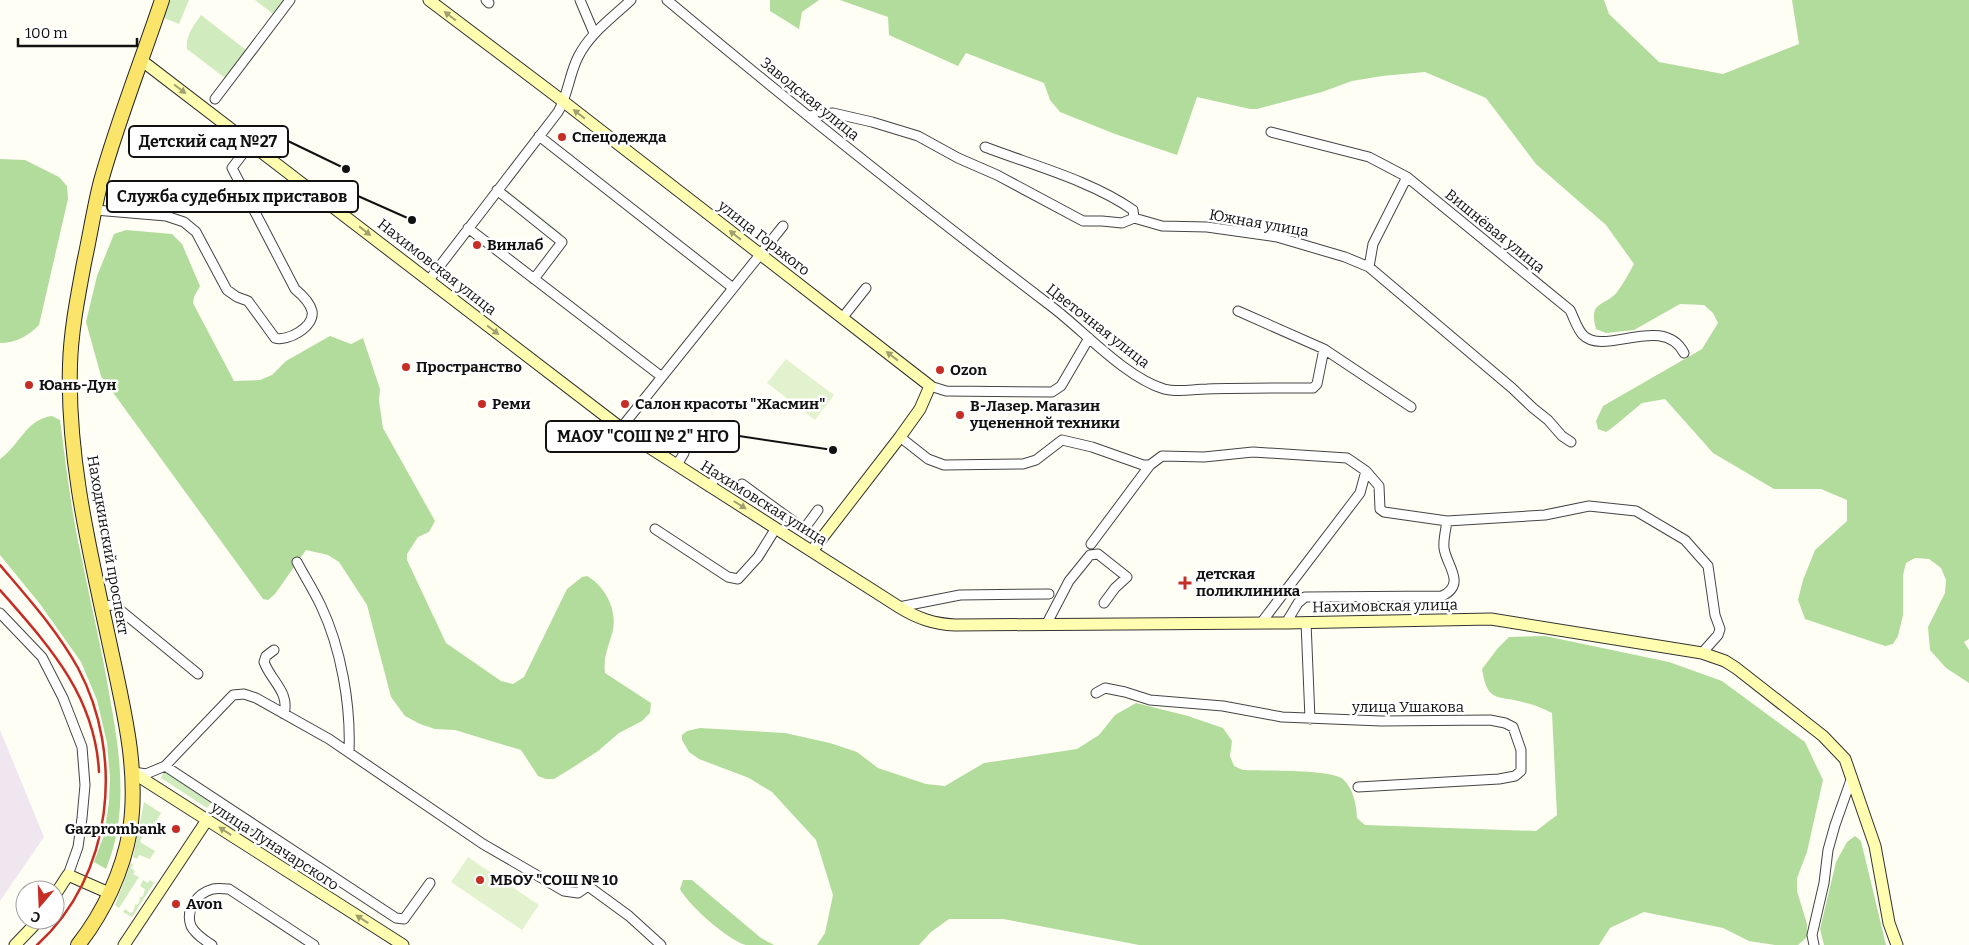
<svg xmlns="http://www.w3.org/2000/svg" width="1969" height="945" font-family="Bitter,serif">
<rect width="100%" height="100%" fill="#fffef5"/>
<path fill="#efe6ef" d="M0 730 44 837 0 901Z"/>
<path fill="#d0ebbd" d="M170 0H189L179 24 164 18Z
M255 0H285L273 14Z
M201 15 246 50 225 78 187 49C185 36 194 25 201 15Z
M508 191 562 234 559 237 505 192Z
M167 772 212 801 207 808 161 778 163 773Z
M144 802 161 813 150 832 146 830 140 842 155 851 150 859 139 855 137 859 133 857Z
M215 803 322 872 317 880 210 811Z
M131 863 133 865 131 868 135 871 133 874 139 877 119 908 115 905Z
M143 880 148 883 150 880 154 883 132 917 123 912 125 909 130 913 133 912 135 905 138 904 140 900 139 898 143 896 145 889 140 886Z"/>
<path fill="#b2dc9b" d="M770 0H819L802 12 799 29 770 11Z
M840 0H1604L1609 14 1659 62 1723 74 1799 44 1792 0H1969V639L1964 642 1969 650V683L1946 668 1930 650 1928 627 1945 593 1946 580 1941 568 1929 559 1915 558 1906 563 1903 575V615L1898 636 1893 644 1885 646 1805 619 1798 600 1803 580 1815 550 1847 521V500L1821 489H1774L1713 453 1665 399 1642 403 1612 428 1606 432 1598 429 1596 421 1603 406 1702 349 1718 323 1713 313 1704 305 1680 304 1634 330 1606 333 1596 329C1588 300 1605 307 1617 292 1624 283 1629 273 1634 264L1606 225 1536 164 1486 98 1425 72 1382 76 1352 81 1322 92 1257 109H1250L1197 97 1177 155 1115 134 1060 112 1050 100 1044 83 966 53 958 66 889 35 888 17Z
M0 159 25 160 59 177 67 186 68 199 39 325C28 336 16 343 0 343Z
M126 230 172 234 182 244 200 286 194 297 193 303 234 381 260 380 272 375 286 361 330 336 351 344 363 338 380 389 379 401 383 428 435 521 429 532 418 537 407 554V560L446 643 501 681 513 684 524 677 567 589 582 577 587 576C605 586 617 609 613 630 609 646 603 656 605 673L651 703 650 713 642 721 619 733 598 751 572 768 554 779H546L538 776 521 750 455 730 435 729 420 724 405 716 391 697 367 605 339 562 328 555 306 550 275 594 268 600 263 599 101 376 86 322 97 276 114 234Z
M52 416 60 420C66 465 71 510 81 555 91 605 103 654 111 704 121 759 128 816 106 869L94 862 104 835 109 802 110 778 107 743 97 700 81 662 40 604 0 555V459C20 445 26 419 52 416Z
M1545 636 1669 662 1722 681 1805 742 1823 780 1807 852 1797 878V891L1807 924V937L1798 945H1775L1749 941 1723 928 1644 912 1610 928 1599 945H1139L1003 919H949L931 932 919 945H817L825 933 833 895 816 840 772 792 749 778 699 759 689 752 682 740V735L687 731 700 728 785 733 830 743 857 752 878 768 926 784 945 786 984 763 1077 749 1099 735 1115 715 1136 703 1188 716 1223 728 1232 741 1230 756 1234 766 1243 770C1262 771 1331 769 1343 779 1354 790 1356 804 1357 818L1365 825 1536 831 1557 815 1552 713C1544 709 1535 705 1526 703 1498 694 1488 705 1482 669L1498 648 1509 637Z
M1855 836 1861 841 1886 945H1824L1820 929 1836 862 1847 842Z
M683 880H692L761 938 774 945C765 945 754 945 746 945 729 941 688 905 680 889Z"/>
<path fill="#e2f2cf" d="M786 359 834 395 815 420 767 383Z
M468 857 539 905 522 930 451 882Z"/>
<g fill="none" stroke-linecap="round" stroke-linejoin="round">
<g stroke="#444" stroke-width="11">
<path id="street" d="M486 0 489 3
M580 0 594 33
M667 0C792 105 921 207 1051 306 1084 331 1125 377 1164 389 1178 393 1193 389 1207 389 1242 388 1278 388 1313 388L1317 384 1324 349
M215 99 290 0
M809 116 833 113 872 122 918 136 958 158 997 175 1083 221H1102L1122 223 1134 218
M1271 132 1369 157 1407 177 1570 310C1574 318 1577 329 1583 335 1604 357 1663 313 1684 353
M539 136 733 288
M985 147C1032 165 1092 181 1133 210L1134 218
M497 190 562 242 534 279
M95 210 166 216 184 222 196 232 227 290 237 297 248 301 275 338C287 342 315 327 312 311 310 303 301 294 295 289L232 168 251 143
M1134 218 1162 226 1207 227 1277 237 1345 257 1369 267 1512 388 1533 408 1548 420 1562 436 1571 442
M468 228 662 377
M1369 267 1373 244 1407 177
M429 280 558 112C568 95 569 75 578 57 590 33 612 18 631 0
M1238 311 1324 349 1411 407
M843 317 866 288
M930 386 946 391 1052 392 1061 386 1089 338
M621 428 783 226
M900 437 928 459 944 465 1023 464 1036 460 1062 440 1092 447 1143 465H1150L1162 456 1204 457 1253 452 1347 458 1366 471 1379 486 1380 509 1384 512 1447 521 1545 515 1589 506 1636 511 1685 540 1708 566 1715 615 1720 629 1718 635 1702 653
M677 465 684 453
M742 484 804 529 818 510
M710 487 717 475
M655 529 728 577 738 579 758 557 776 528
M1091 544 1150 465
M297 562C305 577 314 591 321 606 341 648 351 705 349 752
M102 606 114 605 198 674
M899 607 960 595 1049 594
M0 613 42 657 63 698 82 747 85 785 82 818 78 847 68 875
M1306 622 1310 719
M1261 623 1360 493 1366 471
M1286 623 1298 603 1305 597 1442 596C1467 584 1446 565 1444 548 1443 540 1446 529 1447 521
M1046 625 1069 581 1090 555 1098 554 1127 577 1115 588 1104 603
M274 650 266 656 264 662C271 681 290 692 284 714
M1096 693 1105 688 1125 692 1150 700 1223 706 1282 717 1381 721 1490 720 1505 723 1513 727 1521 750V771L1515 776 1499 779 1358 787
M165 766 396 918 404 919 430 883
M134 772 146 774 165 766 233 695 244 694 256 698 329 739 483 844 564 891 578 893 588 886 629 916 661 945
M212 945C204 940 195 934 191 926 185 910 197 893 213 889 218 888 224 889 229 889L314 945
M1814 945 1812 935 1824 883 1828 850 1835 825 1852 777"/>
</g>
<g stroke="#333" stroke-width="13">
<path id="secondary" d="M429 0 564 102 930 386 920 409 900 437 812 551
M141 60 621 428 644 444 899 607C917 618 933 624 955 625L1286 623 1491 619 1702 653 1725 661 1736 668 1823 736 1845 759 1875 846 1889 923 1897 945
M132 772 403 945
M55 895 68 875 109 893
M15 945 39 920
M124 945 207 820"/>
</g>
<g stroke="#222" stroke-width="16">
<path id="primary" d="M78 945C104 912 123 871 130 830 139 772 124 711 112 655 92 560 67 463 70 365 71 330 78 296 84 263 90 236 94 208 101 181 118 120 142 60 162 0"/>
</g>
<use href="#street" stroke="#fff" stroke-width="9"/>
<use href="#secondary" stroke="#fffeb0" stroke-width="11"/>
<use href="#primary" stroke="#fae56a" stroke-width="14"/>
<path stroke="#c52d25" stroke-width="2.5" d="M0 565C28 598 57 630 78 668 125 756 113 876 37 945
M0 590C48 645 95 695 99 772"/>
</g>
<defs><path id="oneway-solid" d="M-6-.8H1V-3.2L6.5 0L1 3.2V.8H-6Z" transform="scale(1.25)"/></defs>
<g fill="#a09f70">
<use href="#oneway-solid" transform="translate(450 16) rotate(-143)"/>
<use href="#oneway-solid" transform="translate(180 89) rotate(37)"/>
<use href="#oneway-solid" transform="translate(579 114) rotate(-142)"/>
<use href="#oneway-solid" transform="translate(365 231) rotate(38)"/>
<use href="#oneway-solid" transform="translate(735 235) rotate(-142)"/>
<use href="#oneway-solid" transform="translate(493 330) rotate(37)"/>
<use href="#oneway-solid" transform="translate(892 356) rotate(-142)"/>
<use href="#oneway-solid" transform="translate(740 505) rotate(32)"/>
<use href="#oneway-solid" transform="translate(225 831) rotate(-147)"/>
<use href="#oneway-solid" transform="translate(362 919) rotate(-147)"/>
</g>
<g fill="#c52d25" stroke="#fff" stroke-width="2">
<circle cx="562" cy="137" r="5"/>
<circle cx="477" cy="245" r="5"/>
<circle cx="406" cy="367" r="5"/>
<circle cx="940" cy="370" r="5"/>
<circle cx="29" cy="385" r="5"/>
<circle cx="482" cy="404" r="5"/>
<circle cx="625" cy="404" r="5"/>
<circle cx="960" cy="415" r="5"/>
<path d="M1182.5 575.5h5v5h5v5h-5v5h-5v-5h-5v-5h5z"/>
<circle cx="176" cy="829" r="5"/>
<circle cx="480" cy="880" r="5"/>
<circle cx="176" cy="904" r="5"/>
</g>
<g text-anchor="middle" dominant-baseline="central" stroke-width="5" stroke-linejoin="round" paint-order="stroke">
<g font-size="15" fill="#111" stroke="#fff">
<text transform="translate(810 99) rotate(39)">Заводская улица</text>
<text transform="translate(1259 223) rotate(10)">Южная улица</text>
<text transform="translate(1495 231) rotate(39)">Вишнёвая улица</text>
<text transform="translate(764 238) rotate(38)">улица Горького</text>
<text transform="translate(437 267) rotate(38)">Нахимовская улица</text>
<text transform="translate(1098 326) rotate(38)">Цветочная улица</text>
<text transform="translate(764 503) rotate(32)">Нахимовская улица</text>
<text transform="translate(108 545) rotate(80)">Находкинский проспект</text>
<text transform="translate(1385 606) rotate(-1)">Нахимовская улица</text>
<text x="1408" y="707">улица Ушакова</text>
<text transform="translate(275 846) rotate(33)">улица Луначарского</text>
</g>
<g font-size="15" font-weight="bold" fill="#111" stroke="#fff" text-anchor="start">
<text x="572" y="137">Спецодежда</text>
<text x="487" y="245">Винлаб</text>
<text x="416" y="367">Пространство</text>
<text x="950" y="370">Ozon</text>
<text x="39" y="385">Юань-Дун</text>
<text x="492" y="404">Реми</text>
<text x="635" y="404">Салон красоты "Жасмин"</text>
<text x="970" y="406">В-Лазер. Магазин<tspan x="970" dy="17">уцененной техники</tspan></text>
<text x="1196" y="574">детская<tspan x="1196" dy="17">поликлиника</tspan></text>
<text x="166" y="829" text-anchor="end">Gazprombank</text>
<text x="490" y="880">МБОУ "СОШ № 10</text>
<text x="186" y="904">Avon</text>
</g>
</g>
<path fill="none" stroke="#111" stroke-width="2" d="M346 169L288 141M412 220L358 196M833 450L739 436"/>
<g fill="#111" stroke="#fff" stroke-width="2">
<circle cx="346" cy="169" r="5"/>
<circle cx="412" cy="220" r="5"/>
<circle cx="833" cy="450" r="5"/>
</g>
<g fill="#fff" stroke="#111" stroke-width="2">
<rect x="129" y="126" width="159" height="31" rx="5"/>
<rect x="107" y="181" width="251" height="31" rx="5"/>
<rect x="546" y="421" width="193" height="31" rx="5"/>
</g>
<g font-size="16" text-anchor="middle" font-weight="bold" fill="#111">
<text x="208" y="147">Детский сад №27</text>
<text x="232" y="202">Служба судебных приставов</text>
<text x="643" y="442">МАОУ "СОШ № 2" НГО</text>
</g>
<g transform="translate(40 905) rotate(199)"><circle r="24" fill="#ffffff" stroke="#a0a0a0"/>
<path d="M0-4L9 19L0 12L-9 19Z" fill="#c52d25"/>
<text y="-8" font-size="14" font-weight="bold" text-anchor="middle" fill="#111111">С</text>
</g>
<path d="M18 38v8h119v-8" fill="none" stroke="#111111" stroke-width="2.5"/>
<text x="25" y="38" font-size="15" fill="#111111" stroke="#ffffff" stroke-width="4" paint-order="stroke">100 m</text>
</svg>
